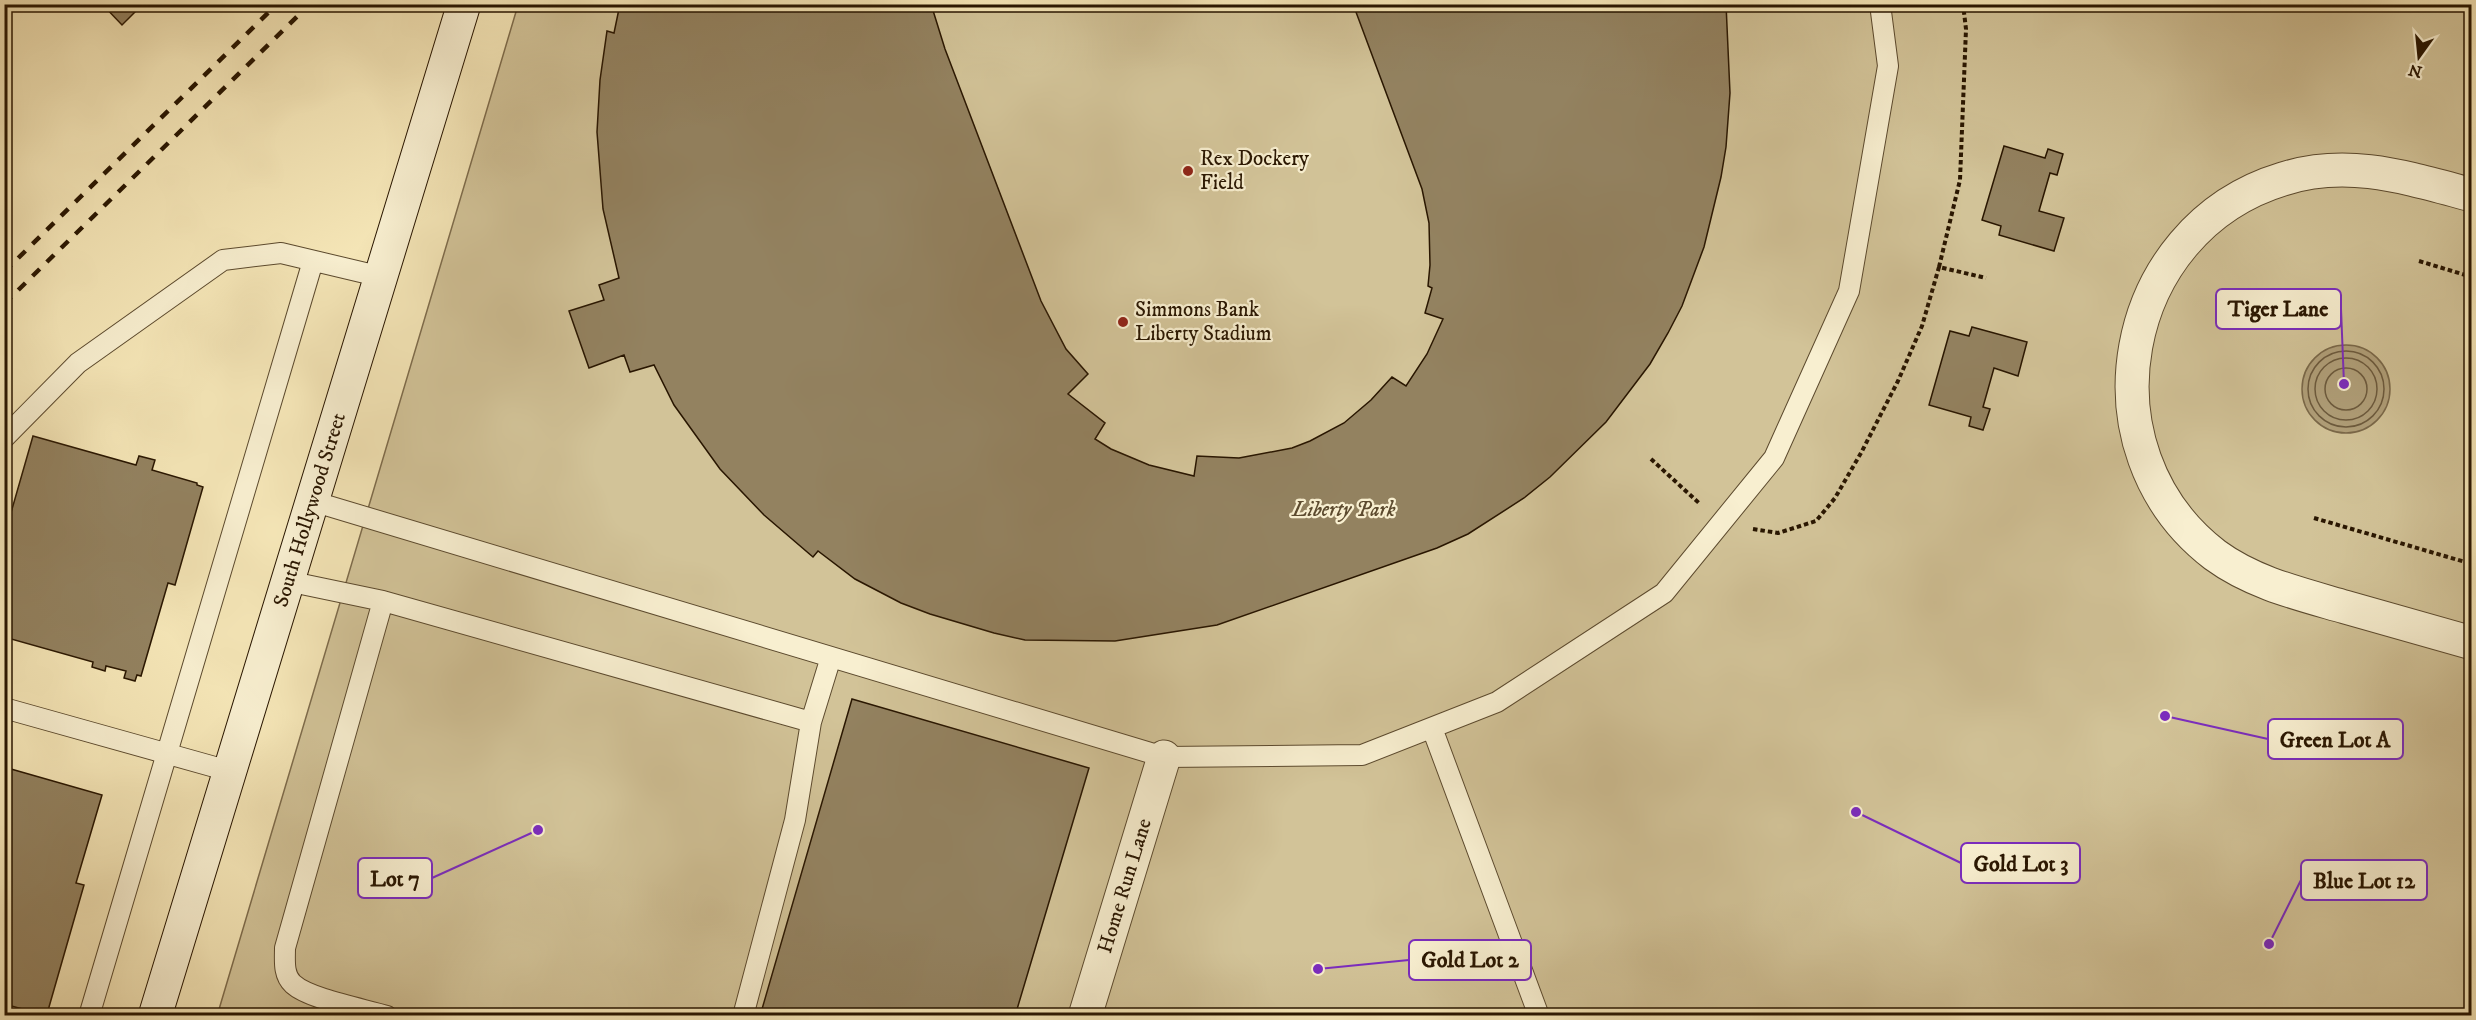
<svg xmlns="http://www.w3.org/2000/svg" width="2476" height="1020" font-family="'IM FELL DW Pica',serif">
<rect width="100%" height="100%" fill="#f5e6b7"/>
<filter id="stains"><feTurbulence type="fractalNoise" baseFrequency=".00333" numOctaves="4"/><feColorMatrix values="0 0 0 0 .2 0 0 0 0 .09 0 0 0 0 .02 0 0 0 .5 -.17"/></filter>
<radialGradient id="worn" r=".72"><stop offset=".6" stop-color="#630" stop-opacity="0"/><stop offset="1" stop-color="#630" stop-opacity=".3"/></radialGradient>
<path fill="#d2c398" stroke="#7e6c4c" stroke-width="1.5" d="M518 5H2471V1015L217 1016Z"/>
<path fill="#b09f79" stroke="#7a6849" stroke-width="1.5" d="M2302 389a44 44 0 1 1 88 0a44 44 0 1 1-88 0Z"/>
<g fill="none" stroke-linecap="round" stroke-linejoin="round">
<path stroke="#6c5a3d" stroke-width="1.5" d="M2308 389a38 38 0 1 1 76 0a38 38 0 1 1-76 0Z
M2315 389a31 31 0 1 1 62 0a31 31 0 1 1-62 0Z
M2325 389a21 21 0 1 1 42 0a21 21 0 1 1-42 0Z"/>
</g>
<path fill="#938260" stroke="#291601" stroke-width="1.5" d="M102 4H143L122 25Z
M620 4H931L945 49 1041 301 1066 349 1088 374 1068 394 1105 423 1095 439 1111 449 1149 465 1194 476 1197 456 1239 458 1292 448 1310 441 1344 423 1371 400 1392 377 1406 386 1427 354 1443 319 1425 313 1432 288 1428 286 1430 265 1429 223 1422 189 1353 4H1726L1730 93 1726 147 1721 177 1704 247 1682 306 1668 333 1650 364 1606 422 1550 477 1524 498 1468 534 1437 548 1217 625 1115 641 1025 640 994 633 930 614 901 603 855 579 818 551 813 557 764 515 720 469 674 405 654 365 630 372 624 355 589 368 569 311 604 300 599 285 619 278 603 209 597 132 600 80 607 31 614 33Z
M2004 146 2045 158 2048 149 2063 154 2057 175 2050 173 2039 211 2064 218 2054 251 1999 235 2001 226 1982 220Z
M1972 327 2027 342 2018 376 1994 368 1983 407 1990 409 1983 430 1969 426 1971 417 1929 405 1950 331 1969 336Z
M33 436 136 465 139 456 155 460 152 470 197 483V485L203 487 175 585 168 583 141 676 137 675 135 681 124 678 126 671 106 666 105 671 92 667 93 662 4 637V537Z
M852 699 1089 768 1015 1016H760Z
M4 767 102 795 76 883 84 885 47 1014 48 1016 4 1004Z"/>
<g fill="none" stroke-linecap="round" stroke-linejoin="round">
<g stroke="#5c4a2e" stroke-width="22">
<path id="lane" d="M4 438 78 363 223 260 281 253 382 277
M312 501 1164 757 1362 755 1497 702 1664 593 1774 458 1849 291 1888 66 1880 4
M287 581 383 601 811 722 795 820 743 1016
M383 601 285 948C285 960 283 975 293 984 309 999 364 1009 387 1016
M4 708 229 771
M811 722 831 657
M1432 728 1539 1016
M89 1016 313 261"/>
</g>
<g stroke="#5c4a2e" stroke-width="35">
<path id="street" d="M2472 195C2408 178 2348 158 2283 179 2118 229 2078 450 2215 555 2253 583 2300 594 2345 607 2387 619 2429 631 2472 643
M1085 1016 1164 757"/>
</g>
<g stroke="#291601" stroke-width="35">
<path id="secondary" d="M155 1016 464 4"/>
</g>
<path stroke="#291601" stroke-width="4" stroke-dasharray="4.5 3" stroke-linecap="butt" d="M2419 261 2472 277
M1939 267 1960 180 1966 29 1963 4
M1651 459 1700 504
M2314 518 2472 564
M1753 529 1778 533 1816 521 1835 498 1861 453 1898 381 1922 326 1939 267 1986 278"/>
<use href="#lane" stroke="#f8efd0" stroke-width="20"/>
<use href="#street" stroke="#f8efd0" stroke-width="33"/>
<use href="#secondary" stroke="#f8efd0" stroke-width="33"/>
<path stroke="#291601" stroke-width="4.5" stroke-dasharray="10 10" stroke-linecap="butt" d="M4 272 277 4
M4 304 310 4"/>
</g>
<g fill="#8f2418" stroke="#f8efd0" stroke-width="2">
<circle cx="1188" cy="171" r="6"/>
<circle cx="1123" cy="322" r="6"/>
</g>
<g text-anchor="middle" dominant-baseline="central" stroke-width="4.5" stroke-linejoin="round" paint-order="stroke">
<g font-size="21" fill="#291601" stroke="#f8efd0" text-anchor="start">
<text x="1200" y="159">Rex Dockery<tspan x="1200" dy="24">Field</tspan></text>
<text x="1135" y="310">Simmons Bank<tspan x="1135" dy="24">Liberty Stadium</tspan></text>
</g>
<g font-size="21" fill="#291601" stroke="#f8efd0">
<text transform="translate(310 510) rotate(-73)">South Hollywood Street</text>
<text transform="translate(1125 886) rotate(-73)">Home Run Lane</text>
</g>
<g font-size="21" font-style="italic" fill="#5c4a2e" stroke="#f8efd0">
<text x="1344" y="510">Liberty Park</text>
</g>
</g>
<path fill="none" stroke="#7b2cbf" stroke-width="2" d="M2344 384L2341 309M2165 716L2268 739M1856 812L1961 863M538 830L432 878M2269 944L2301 880M1318 969L1409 960"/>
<g fill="#7b2cbf" stroke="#f8efd0" stroke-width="2">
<circle cx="2344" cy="384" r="6"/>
<circle cx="2165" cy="716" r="6"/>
<circle cx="1856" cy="812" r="6"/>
<circle cx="538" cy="830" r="6"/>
<circle cx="2269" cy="944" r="6"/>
<circle cx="1318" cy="969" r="6"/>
</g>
<g fill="#f8efd0" stroke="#7b2cbf" stroke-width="2">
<rect x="2216" y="289" width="125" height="40" rx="6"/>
<rect x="2268" y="719" width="135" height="40" rx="6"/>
<rect x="1961" y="843" width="119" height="40" rx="6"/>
<rect x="358" y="858" width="74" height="40" rx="6"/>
<rect x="2301" y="860" width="126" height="40" rx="6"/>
<rect x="1409" y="940" width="122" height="40" rx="6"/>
</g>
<g font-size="22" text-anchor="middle" font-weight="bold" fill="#291601">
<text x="2278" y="316">Tiger Lane</text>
<text x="2335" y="747">Green Lot A</text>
<text x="2021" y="871">Gold Lot 3</text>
<text x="395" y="886">Lot 7</text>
<text x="2364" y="888">Blue Lot 12</text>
<text x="1470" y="967">Gold Lot 2</text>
</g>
<rect width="2476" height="1020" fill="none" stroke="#f5e6b7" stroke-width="24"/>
<rect x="6" y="6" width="2464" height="1008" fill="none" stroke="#291601" stroke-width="3"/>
<rect x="12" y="12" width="2452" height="996" fill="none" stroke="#291601" stroke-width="1.5"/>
<g transform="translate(2419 57) rotate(195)" stroke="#f8efd0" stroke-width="4.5" paint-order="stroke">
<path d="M0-4.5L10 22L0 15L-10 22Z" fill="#291601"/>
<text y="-9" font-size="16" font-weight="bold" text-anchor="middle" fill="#291601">N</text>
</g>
<rect width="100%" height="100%" filter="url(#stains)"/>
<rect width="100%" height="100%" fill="url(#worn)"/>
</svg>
